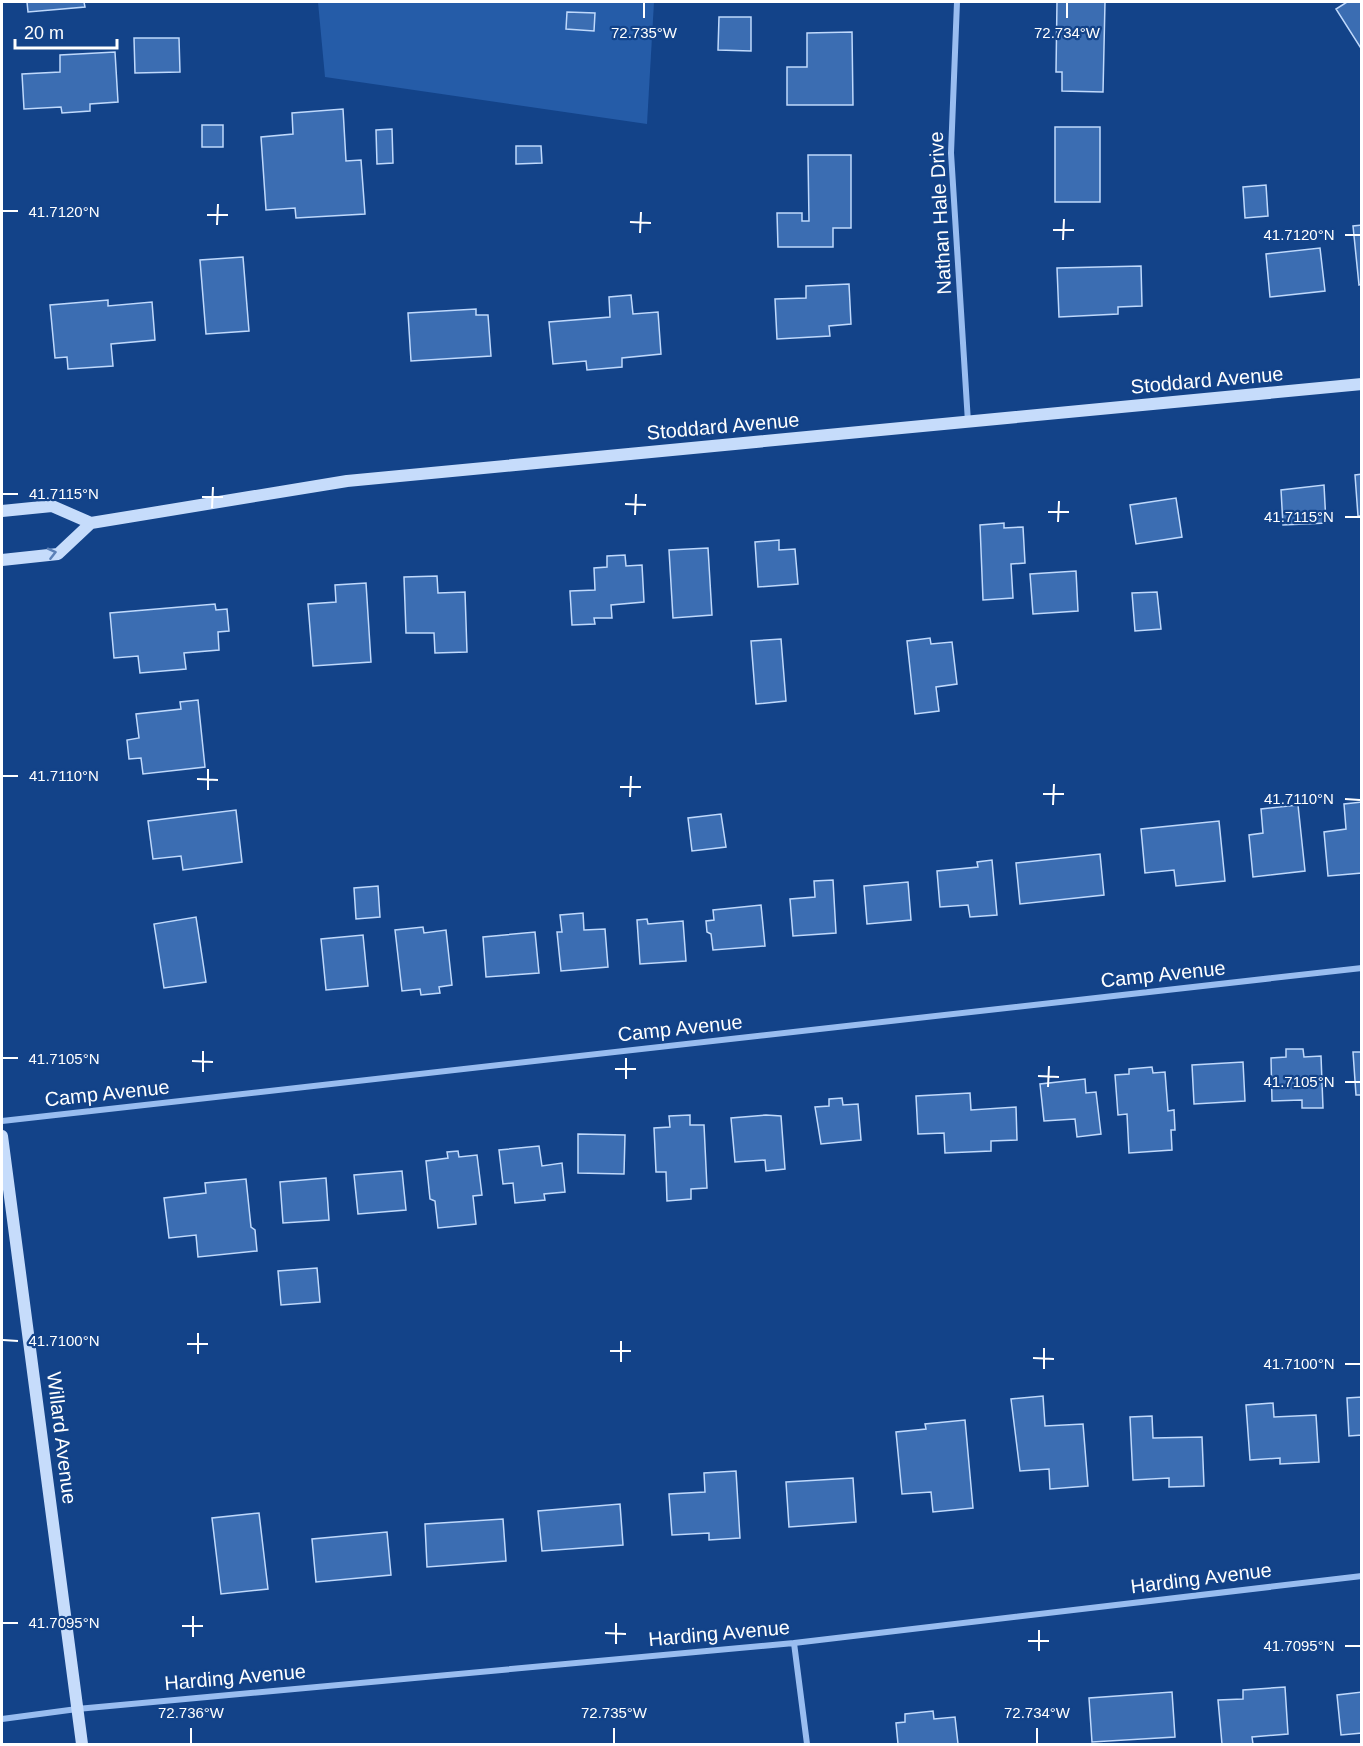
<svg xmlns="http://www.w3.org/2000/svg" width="1363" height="1746" font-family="Helvetica,sans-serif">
<rect width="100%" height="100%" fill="#134389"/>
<path fill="#255ca8" d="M318 2H654L647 124 325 77Z"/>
<path fill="#3b6db2" stroke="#bfd9fc" stroke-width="1.5" d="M27 2H84L85 7 28 12Z
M1057 2H1105L1103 92 1062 91V72H1056Z
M1347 2H1362V50L1336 9Z
M567 12 595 13 594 31 566 29Z
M719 17H751V51L718 50Z
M852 32 853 105H787V67H807V33Z
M134 38H179L180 72 135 73Z
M115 52 118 102 90 104V111L62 113 61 107 24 109 22 74 60 72V55Z
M343 109 346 161 361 160 365 214 296 218 295 208 266 210 261 137 293 134 292 113Z
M202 125H223V147H202Z
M1055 127H1100V202H1055Z
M392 129 393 163 377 164 376 130Z
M516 146H541L542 163 516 164Z
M808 155H851V228H833V247H778L777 213H802V221H809Z
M1266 185 1268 216 1245 218 1243 187Z
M1362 225V284L1359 285 1353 226Z
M1320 248 1325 291 1270 297 1266 254Z
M243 257 249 331 206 334 200 260Z
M1141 266 1142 306 1118 307V314L1059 317 1057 268Z
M849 284 851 324 829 326 830 336 777 339 775 299 806 298V286Z
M631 295 633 314 658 312 661 354 622 358V367L587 370 586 361 553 364 549 322 610 317 609 297Z
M108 300V306L152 302 155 340 111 344 113 366 68 369 67 357 55 358 50 305Z
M476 309V315H488L491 356 411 361 408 313Z
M1362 474V516H1358L1355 475Z
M1324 485 1326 523 1283 525 1281 490Z
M1176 498 1182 537 1136 544 1130 505Z
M1004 523V528L1023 527 1025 563 1011 564 1013 598 983 600 980 525Z
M779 540V550L795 549 798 584 758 587 755 542Z
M708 548 712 615 673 618 669 550Z
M625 555 626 566 642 565 644 602 611 605 612 618H594L595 624 572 625 570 591 595 590 594 568 607 567V556Z
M1076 571 1078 611 1033 614 1030 574Z
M437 576 438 593 465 592 467 652 435 653 434 633H406L404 577Z
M366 583 371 662 313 666 308 604 336 602 335 585Z
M1157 592 1161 629 1135 631 1132 593Z
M215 604 216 610 227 609 229 631 218 632 219 650 184 653 186 669 140 673 138 656 114 658 110 613Z
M930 638 931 644 952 642 957 684 936 687 939 711 915 714 907 641Z
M781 639 786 701 756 704 751 641Z
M198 700 205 767 143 774 141 758 129 759 127 740 139 738 136 714 181 709 180 702Z
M1362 802V873L1328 876 1324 832 1346 829 1344 804Z
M1298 805 1305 871 1253 877 1249 835 1263 833 1261 809Z
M236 810 242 862 183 870 181 856 153 859 148 821Z
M721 814 726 847 692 851 688 818Z
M1219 821 1225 881 1176 886 1174 870 1145 873 1141 829Z
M1100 854 1104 895 1020 904 1016 863Z
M992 860 997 915 970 917 968 905 940 907 937 871 978 867 977 862Z
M833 880 836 933 793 936 790 899 815 897 814 881Z
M908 882 911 920 867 924 864 886Z
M378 886 380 917 356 919 354 888Z
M761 905 765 946 713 950 711 934 707 932 706 921 714 920 713 910Z
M583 913 584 930 605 929 608 967 561 971 557 932H562L560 915Z
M196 917 206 982 164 988 154 924Z
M647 919 648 924 683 921 686 961 640 964 637 920Z
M423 927 424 933 446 930 452 985 439 987 440 993 421 995 420 989 402 991 395 930Z
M535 932 539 973 486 977 483 937Z
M363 935 368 986 326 990 321 939Z
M1286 1049H1303L1304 1057 1321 1056 1323 1108H1302V1100L1272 1101 1271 1058 1286 1057Z
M1353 1052H1362V1095H1356Z
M1243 1062 1245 1101 1194 1104 1192 1065Z
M1152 1067 1153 1073 1165 1072 1168 1111 1174 1110 1175 1130H1171L1172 1150 1129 1153 1127 1114 1118 1115 1115 1075 1129 1074V1069Z
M1085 1079 1086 1093 1096 1092 1101 1134 1077 1137 1075 1119 1044 1121 1040 1084Z
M970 1093 971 1110 1016 1107 1017 1140 991 1141V1151L945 1153 944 1133 918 1134 916 1096Z
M842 1098 843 1105 858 1104 861 1140 821 1144 815 1107 829 1106V1099Z
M690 1115V1125H704L707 1188 691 1189V1199L667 1201 666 1172H656L654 1128 670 1127 669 1116Z
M766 1115 781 1116 785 1169 766 1171 765 1160 735 1162 731 1118Z
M578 1134 625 1135 624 1174 578 1173Z
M539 1146 542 1166 562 1163 565 1192 544 1194 545 1200 515 1203 513 1183 503 1184 499 1150Z
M458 1151 459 1157 477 1155 482 1195 473 1196 476 1224 438 1228 435 1201 430 1199 426 1161 448 1158 447 1152Z
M402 1171 406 1210 358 1214 354 1175Z
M326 1178 329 1220 283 1223 280 1182Z
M246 1179 251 1227 255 1230 257 1251 198 1257 196 1235 169 1238 164 1198 206 1193 205 1183Z
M317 1268 320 1302 281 1305 278 1271Z
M1043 1396 1045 1426 1083 1424 1088 1486 1050 1489 1049 1469 1020 1471 1011 1399Z
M1362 1397V1435L1349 1436 1347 1398Z
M1273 1403 1274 1417 1316 1415 1319 1462 1280 1464V1458L1250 1460 1246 1405Z
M1152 1416 1153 1438 1202 1437 1204 1486 1169 1487V1478L1133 1480 1130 1417Z
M965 1420 973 1508 933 1512 931 1492 902 1494 896 1432 926 1429 925 1424Z
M736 1471 740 1538 709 1540V1533L672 1535 669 1494 705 1492 704 1473Z
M853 1478 856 1522 789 1527 786 1482Z
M620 1504 623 1545 542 1551 538 1511Z
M259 1513 268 1589 221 1594 212 1518Z
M503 1519 506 1561 427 1567 425 1524Z
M387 1532 391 1575 316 1582 312 1539Z
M1285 1687 1288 1734 1252 1737 1253 1744H1222L1218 1700 1243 1699V1690Z
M1172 1692 1175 1737 1092 1742 1089 1698Z
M1362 1692V1733L1341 1735 1337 1695Z
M933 1711 934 1719 955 1717 958 1744H898L896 1723 905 1722V1714Z"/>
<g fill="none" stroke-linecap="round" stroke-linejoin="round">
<path stroke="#99bdf0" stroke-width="6" d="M957 2 951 153 968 422
M2 1121 1362 968
M794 1643 807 1744
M2 1719 77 1709 794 1643 1362 1576"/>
<path stroke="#c6dcfb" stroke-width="12" d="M2 511 52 506 91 523 347 481 1362 384
M2 560 58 554 91 523
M2 1136 82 1744"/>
</g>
<defs><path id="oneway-chevron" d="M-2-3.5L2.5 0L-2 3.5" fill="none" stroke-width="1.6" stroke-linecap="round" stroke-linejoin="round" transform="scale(1.5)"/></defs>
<use stroke="#5b80b7" href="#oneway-chevron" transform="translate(52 553) rotate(-14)"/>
<path fill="none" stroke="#fff" stroke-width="2" d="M644 18V3M1067 18V3M3 211H18M207 215H228M630 222 651 223M217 225 218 204M1053 230H1074M640 233 641 212M1345 235H1360M1063 240 1064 219M3 494H18M202 497H223M625 504 646 505M212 508 213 487M1048 512H1069M635 515 636 494M1345 517H1360M1058 522 1059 501M3 776H18M197 779 218 780M620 787H641M208 790V769M1043 794H1064M630 797 631 776M1345 799 1360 800M1053 805 1054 784M3 1058H18M192 1061 213 1062M615 1069H636M203 1072V1051M1038 1076 1059 1077M626 1079V1058M1345 1082H1360M1048 1087 1049 1066M3 1340 18 1341M187 1344H208M610 1351H631M198 1354V1333M1033 1358 1054 1359M621 1362V1341M1345 1364H1360M1044 1369V1348M3 1623H18M182 1626H203M605 1633 626 1634M193 1637V1616M1028 1641H1049M616 1644V1623M1345 1646H1360M1039 1651V1630M191 1743V1728M614 1743V1728M1037 1743V1728"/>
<g text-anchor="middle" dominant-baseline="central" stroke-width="4.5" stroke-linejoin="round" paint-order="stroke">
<g font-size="20" fill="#fff" stroke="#134389">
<text transform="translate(940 213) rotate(-93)">Nathan Hale Drive</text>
<text transform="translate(1207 380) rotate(-5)">Stoddard Avenue</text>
<text transform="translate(723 426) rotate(-5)">Stoddard Avenue</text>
<text transform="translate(1163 974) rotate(-6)">Camp Avenue</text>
<text transform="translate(680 1028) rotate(-6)">Camp Avenue</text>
<text transform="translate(107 1093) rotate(-6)">Camp Avenue</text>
<text transform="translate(62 1438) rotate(83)">Willard Avenue</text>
<text transform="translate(1201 1578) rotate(-7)">Harding Avenue</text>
<text transform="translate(719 1633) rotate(-5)">Harding Avenue</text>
<text transform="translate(235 1677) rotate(-5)">Harding Avenue</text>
</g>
</g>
<g font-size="15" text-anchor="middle" fill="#fff" stroke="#134389" stroke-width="4.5" stroke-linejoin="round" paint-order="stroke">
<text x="644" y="38">72.735°W</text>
<text x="1067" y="38">72.734°W</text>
<text x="64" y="217">41.7120°N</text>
<text x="1299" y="240">41.7120°N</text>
<text x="64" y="499">41.7115°N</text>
<text x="1299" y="522">41.7115°N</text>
<text x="64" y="781">41.7110°N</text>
<text x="1299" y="804">41.7110°N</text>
<text x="64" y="1064">41.7105°N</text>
<text x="1299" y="1087">41.7105°N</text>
<text x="64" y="1346">41.7100°N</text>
<text x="1299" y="1369">41.7100°N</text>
<text x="64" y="1628">41.7095°N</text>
<text x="1299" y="1651">41.7095°N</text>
<text x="191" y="1718">72.736°W</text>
<text x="614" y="1718">72.735°W</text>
<text x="1037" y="1718">72.734°W</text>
</g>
<rect width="1363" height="1746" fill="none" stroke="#ffffff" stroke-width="6"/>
<path d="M15 39v9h102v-9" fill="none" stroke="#ffffff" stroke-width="3"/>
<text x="24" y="39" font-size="18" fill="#ffffff" stroke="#134389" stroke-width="4.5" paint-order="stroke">20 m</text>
</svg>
